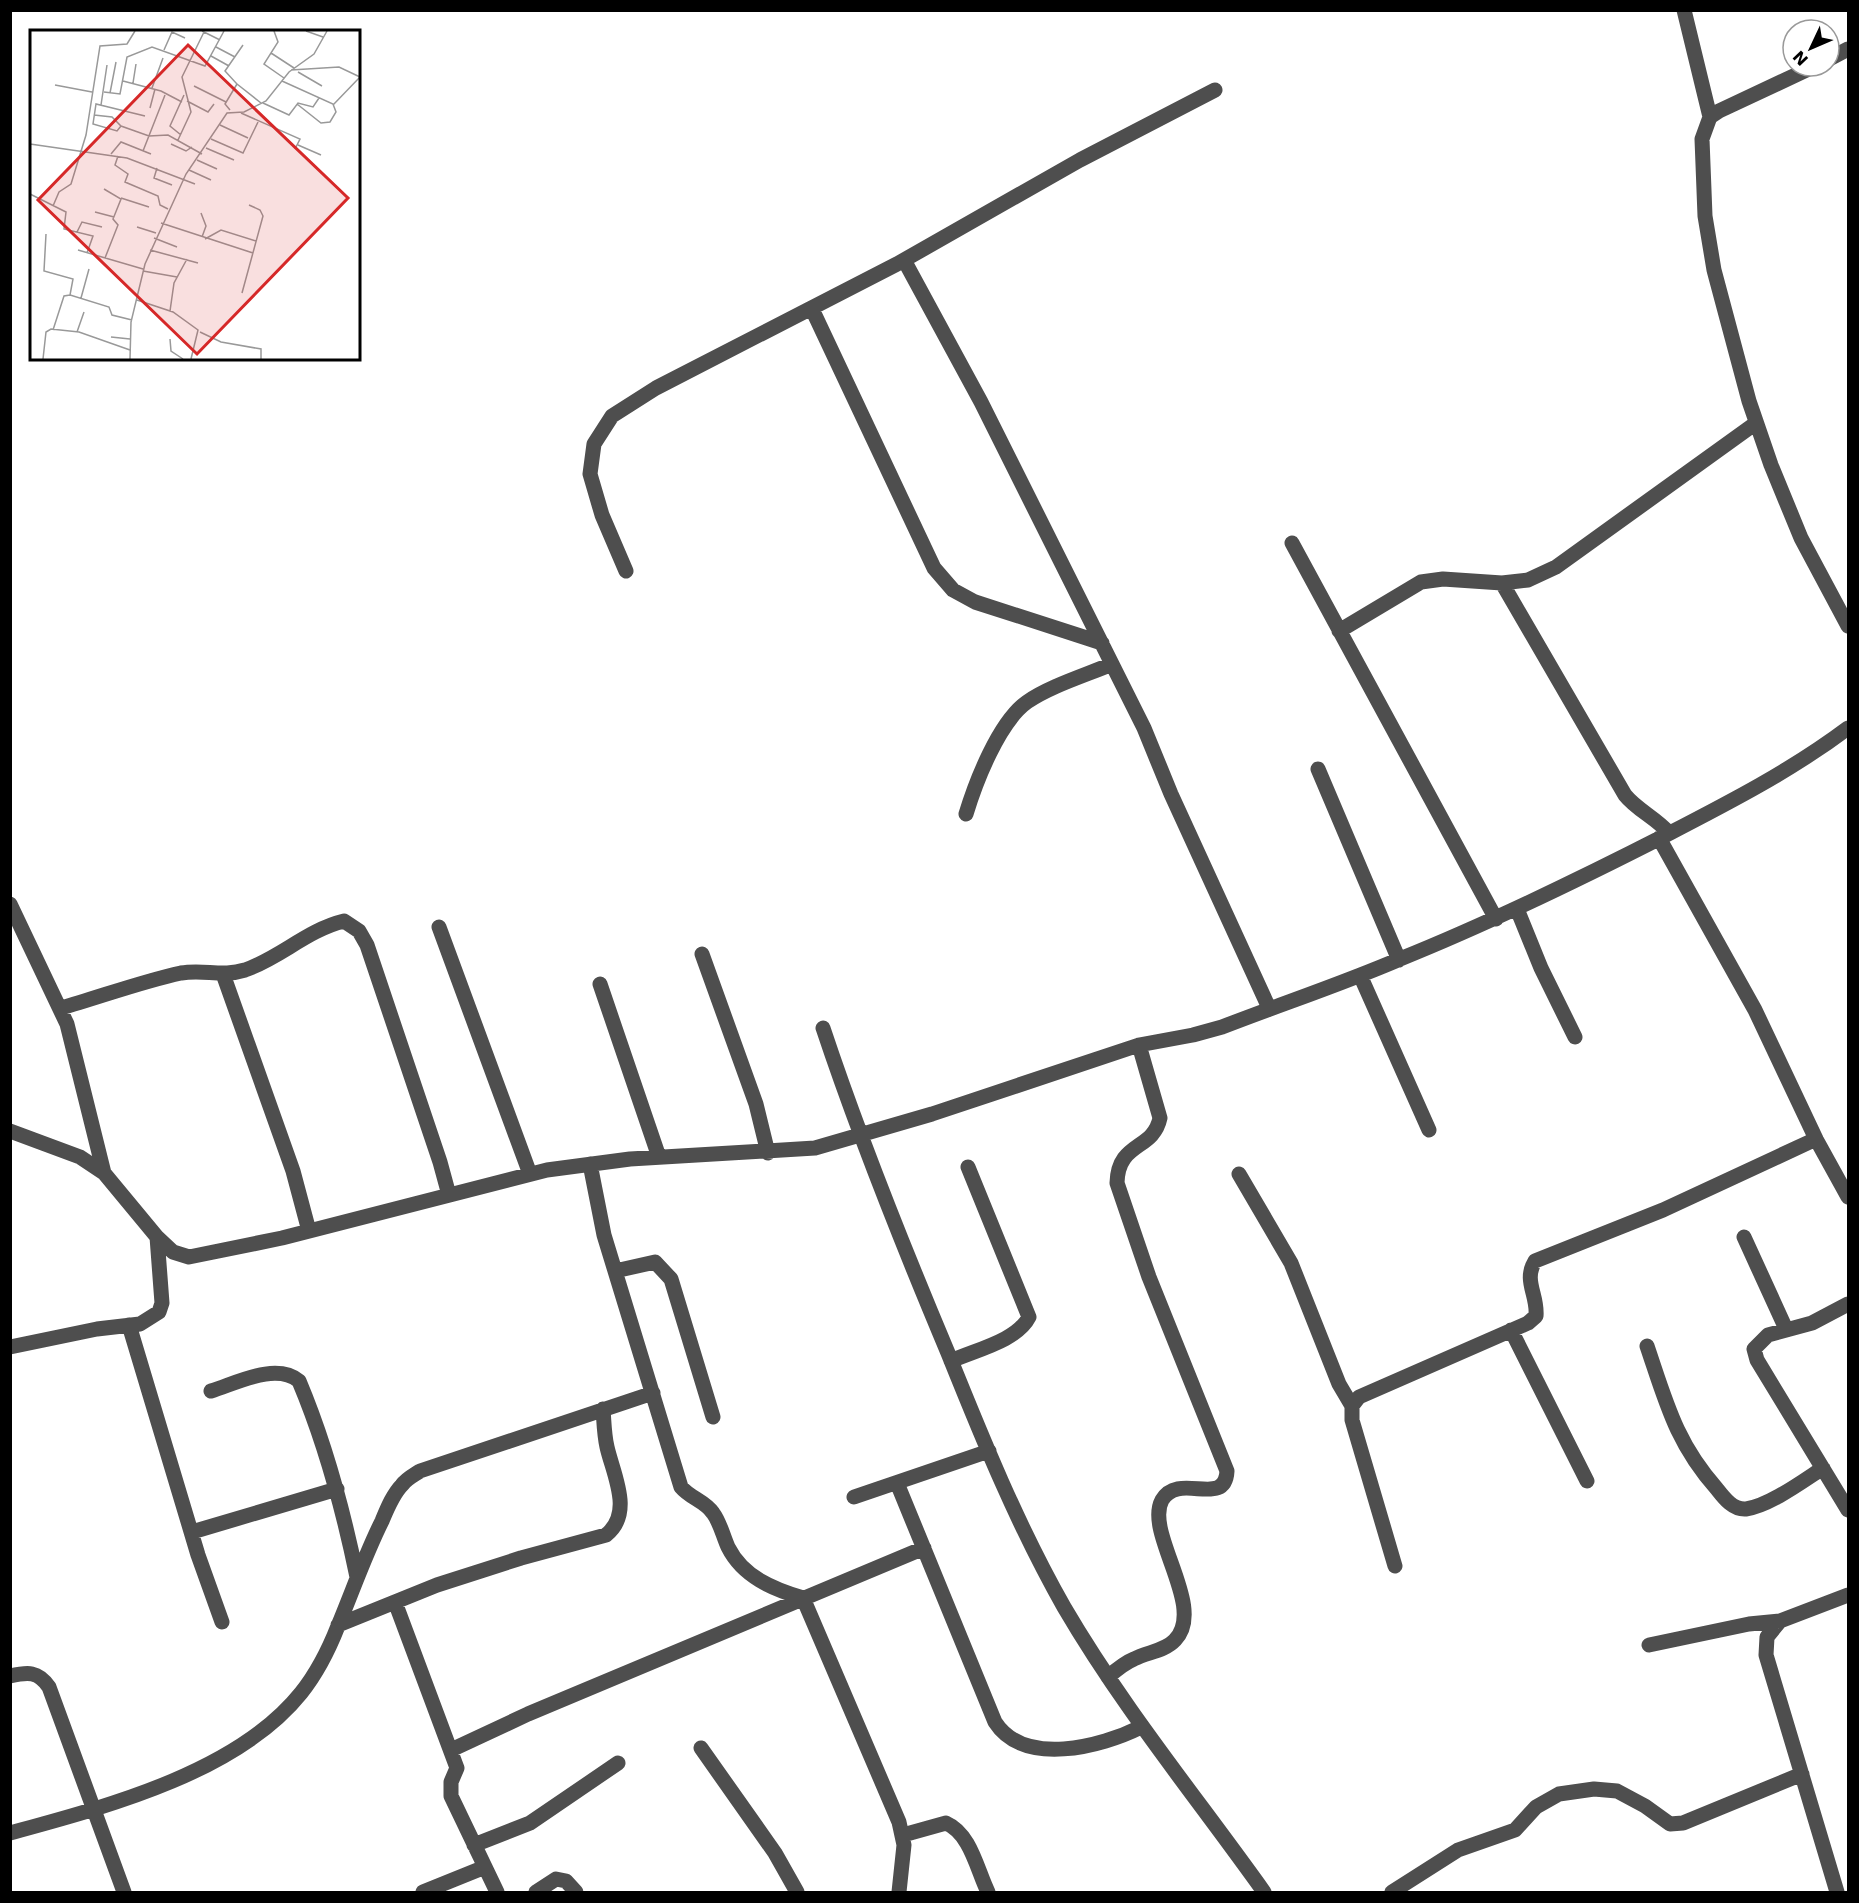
<svg xmlns="http://www.w3.org/2000/svg" width="1859" height="1903" font-family="'DejaVu Sans',sans-serif">
<rect width="100%" height="100%" fill="#fff"/>
<g fill="none" stroke-linecap="round" stroke-linejoin="round">
<path stroke="#4e4e4e" stroke-width="15" d="M1684 10 1710 117
M1829 59 1848 49
M1815 66 1719 111 1710 117 1702 139 1705 216 1714 270 1749 401 1771 465 1801 538 1848 626
M904 260 981 402 1144 728 1171 794 1269 1008
M812 309 934 568 953 590 975 602 1102 643
M1292 543 1496 919
M626 571 602 515 590 474 594 444 612 416 656 388 897 264 1080 160 1215 90
M1502 583 1625 795C1637 810 1656 818 1669 833
M1339 631 1421 582 1443 579 1502 583 1528 580 1556 567 1756 423
M1318 769 1399 960
M966 814C976 781 999 722 1027 702 1050 686 1086 675 1112 664
M1659 838 1755 1010 1816 1139 1848 1197
M10 904 67 1024 104 1173
M1517 909 1541 968 1575 1037
M439 927 530 1174
M702 954 756 1104 768 1153
M223 974 293 1171 309 1231
M1360 975 1429 1130
M600 984 659 1157
M61 1008C100 997 140 982 181 973 203 969 223 977 245 970 280 958 307 930 344 921L359 931 367 945 440 1162 449 1195
M823 1028C860 1139 903 1246 948 1353 983 1440 1018 1526 1064 1607 1123 1708 1197 1798 1264 1892
M10 1131 80 1157 104 1173 157 1237 173 1252 189 1257 282 1238 547 1170 630 1159 815 1148 932 1114 1139 1045 1193 1035 1222 1027C1281 1004 1342 984 1400 959 1492 922 1580 879 1668 834 1730 802 1792 770 1848 728
M590 1164 604 1235 681 1487C690 1498 705 1501 713 1513 720 1522 723 1536 728 1547 743 1577 773 1589 803 1598L899 1822 904 1845 899 1892
M1239 1174 1291 1263 1339 1384 1352 1406
M1744 1237 1786 1329
M615 1271 655 1262 671 1279 713 1417
M1848 1304 1812 1323 1768 1335 1754 1349 1757 1360 1848 1510
M129 1325 198 1555 222 1622
M1511 1330 1587 1481
M1647 1346C1666 1402 1676 1443 1717 1489 1724 1498 1733 1510 1746 1509 1769 1506 1803 1481 1823 1468
M10 1347 97 1329 140 1324 159 1312 162 1303 157 1237
M951 1361C975 1350 1017 1341 1029 1317L968 1167
M211 1391C237 1383 276 1362 299 1381 326 1445 343 1509 357 1577
M897 1483 995 1722C1024 1767 1101 1747 1141 1727
M854 1497 989 1451
M192 1532 337 1489
M1395 1566 1352 1420V1406L1359 1397 1528 1323 1536 1316C1538 1295 1523 1281 1535 1261L1663 1210 1816 1139
M395 1602 457 1768 451 1782V1796L497 1892
M338 1625 437 1585 521 1558 606 1535C634 1513 613 1474 607 1447 604 1434 604 1421 603 1409
M1649 1645 1749 1624 1780 1621
M10 1676C28 1672 38 1671 49 1687L124 1892
M1108 1677C1116 1670 1124 1663 1134 1659 1147 1652 1165 1651 1175 1640 1207 1607 1144 1533 1162 1500 1179 1471 1225 1509 1227 1471L1149 1277 1117 1183C1118 1141 1153 1151 1160 1118L1139 1045
M701 1748 775 1853 797 1892
M451 1750 528 1714 924 1548
M10 1833C105 1807 237 1773 301 1693 317 1673 329 1649 338 1626 353 1590 365 1555 382 1521 387 1509 393 1494 402 1485 406 1479 414 1475 420 1471L653 1393
M903 1835 946 1823C971 1834 977 1870 988 1892
M474 1845 530 1823 618 1763
M423 1892 485 1867
M536 1892 556 1879 566 1881 576 1892
M1392 1892 1458 1850 1515 1830 1536 1807 1559 1794 1594 1789 1617 1791 1645 1806 1670 1824 1683 1823 1802 1774
M1837 1892 1766 1655 1767 1637 1780 1621 1848 1595"/>
</g>
<g transform="translate(30 30)">
<rect width="330" height="330" fill="#fff"/>
<path fill="none" stroke="#999" stroke-width="1.5" d="M172 1 190 10M244 1 248 12 234 34 254 48M276 1 293 7M186 17 205 27M134 20 142 2 155 8M241 23 264 38M181 26 199 36M261 40 309 37 330 47M268 42 292 56M93 51 131 61 152 72M252 51 303 74 306 82 300 92 291 93 267 74M103 53 106 34M207 54 231 73M25 55 62 62M164 56 196 72M122 58 133 28M74 62 90 64 97 27 122 17 175 36 194 1M80 63 86 32M157 71 178 82 184 74M233 73 259 85 268 73 283 77 289 68M71 75 77 35M303 75 330 47M120 78 125 59M200 80 195 74 207 54 195 41 213 15M211 83 270 109 265 119M64 85 82 87 91 96 119 106 138 105 172 124M190 95 218 108M91 96 87 101 63 94 66 74 115 86M151 105 140 96 154 65M181 109 213 123 228 92M148 110 161 82 152 47 174 2M0 114 97 128 165 154M141 114 156 121 162 117M268 115 291 125M176 118 204 130M113 121 135 65M81 124 91 112 121 124M88 126 85 135 98 144 95 152 128 166 130 175 138 179M167 130 187 139M127 138 124 148 142 155M159 140 181 150M74 159 91 169 83 189 88 195 75 228M0 164 36 182 34 199 63 206 57 223M91 168 119 177M23 176 29 162 41 154 56 105 70 16 97 14 105 1M65 182 84 187M171 183 176 196 172 207M131 193 223 223M107 197 126 203M47 202 52 192 72 197M16 204 14 241 43 249 40 265 79 277 82 285 102 290M124 208 147 217M175 209 191 200 226 211M48 220 113 239M120 220 168 233M113 241 147 247M212 263 233 186 230 180 219 175M51 268 59 239M107 270 143 282 168 300 161 329M140 281 144 253 157 229M23 300 34 266 40 265M47 302 54 282M170 302 191 312 231 319V329M81 307 100 309M140 309 141 321 153 329M13 329 16 302 21 299 49 302 100 320M100 329 101 292 115 234 156 144 197 83 214 82 236 71 259 42 284 24 297 1"/>
<path fill="#d62828" fill-opacity="0.15" stroke="#d62828" stroke-width="3" d="M158 15 318 168 167 324 8 170Z"/>
<rect width="330" height="330" fill="none" stroke="#000" stroke-width="3"/>
</g>
<rect width="1859" height="1903" fill="none" stroke="#000000" stroke-width="24"/>
<g transform="translate(1811 48) rotate(226)"><circle r="28" fill="#ffffff" stroke="#999999" stroke-width="1.5"/>
<path d="M0-4.5L10 22L0 15L-10 22Z" fill="#000000"/>
<text y="-9" font-size="16" font-weight="bold" text-anchor="middle" fill="#000000">N</text>
</g>
</svg>
